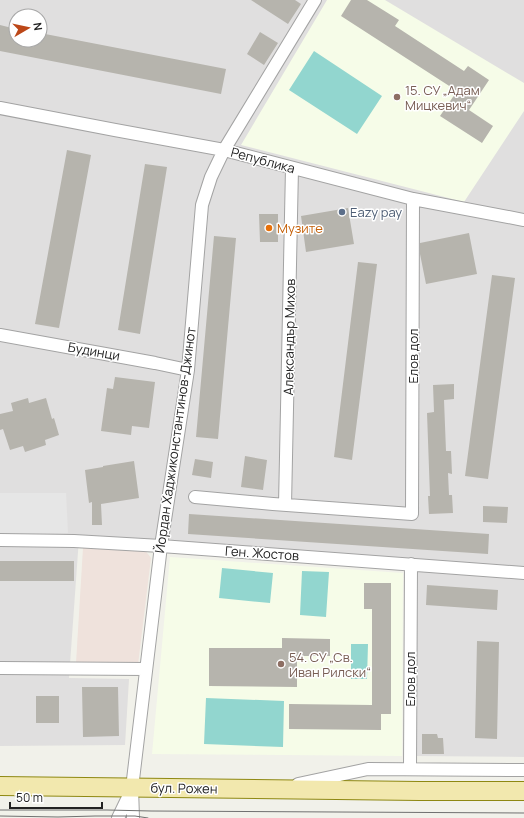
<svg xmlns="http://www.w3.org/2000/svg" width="524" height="818" font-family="Manrope,sans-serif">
<rect width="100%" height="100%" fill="#f1f1ea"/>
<path fill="#e0dfdf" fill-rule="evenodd" d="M0 0H524V757L415 756 418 561 79 538 69 678 129 679 125 745 0 746ZM16 16H40V40H16Z"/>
<path fill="#efe2dc" d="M83 548 144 549 151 558 138 665 76 663Z"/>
<path fill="#f6fce8" d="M327 0H385L524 83V111L464 202 241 145Z
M170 557 403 573 402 756 152 754Z"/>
<path fill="#92d6cf" d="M314 51 382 96 357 134 289 90Z
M222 568 273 573 270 603 219 598Z
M302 571 329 572 326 617 300 615Z
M351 644H368L367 679H351Z
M206 698 284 701 283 747 204 744Z"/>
<path fill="#e6e6e6" d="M0 493H66L68 533 0 534Z"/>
<path fill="#b6b4ad" d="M251 0H295L301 4 288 24Z
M351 0H367L399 20 395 26 464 71 468 66 489 80 469 110 493 126 482 143 440 116 457 91 341 16Z
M0 25 16 29V40H40V33L226 69 221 94 0 51Z
M260 32 278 43 264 65 247 54Z
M67 150 91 155 59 328 35 324Z
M145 164 167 167 140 334 118 330Z
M348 208 354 244 306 252 301 216Z
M259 214H278V242H260Z
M469 233 477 274 426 284 420 254V243Z
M214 236 236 238 218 439 196 437Z
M358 262 377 264 352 460 334 457Z
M492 275 515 278 488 479 465 476Z
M115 377 155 382 149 428 132 426 131 435 101 431 107 388 113 389Z
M454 384V399L444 400 446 451H451L452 474 448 473 449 495H452L453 513 429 514 428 496H430L427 413 434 412 433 385Z
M28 398 29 403 46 398 52 419 54 418 59 435 45 440 46 445 25 452 23 446 10 450 3 429 0 430V414L13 411 11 403Z
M245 456 267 460 263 490 241 487Z
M195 459 213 462 211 478 192 475Z
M134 461 139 498 101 504 102 525H92V502L89 503 85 470 103 467V466Z
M483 506 508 507 507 523 483 522Z
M189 514 489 534 488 554 188 534Z
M0 561H74V581H0Z
M364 583H391V714H381V730L289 729V704L372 705V609H364Z
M427 585 498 590 497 610 426 605Z
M282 638 330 639V656H297V687L209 686V648H282Z
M477 641 499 642 497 739 475 738Z
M82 687H118L119 736 83 737Z
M36 696H59V723H36Z
M422 734H437L438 738H443L444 754H422Z"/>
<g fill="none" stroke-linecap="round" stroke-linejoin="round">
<g stroke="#a3a3a3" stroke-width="14">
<path id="minor" d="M0 108 115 130 224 150 413 199 524 220
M0 335 155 363 188 370
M195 497 273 504 412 514 413 199
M285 505 292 168
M0 540 74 541 161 546 524 573
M0 668 146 669
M410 769 411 564
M298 784 368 769 524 770
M118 818 131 791
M133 818 132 788 161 546 188 370 202 205 211 177 224 150 315 0"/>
</g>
<g stroke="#8e8812" stroke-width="20">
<path id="primary" d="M0 786 419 791H524"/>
</g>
<use href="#minor" stroke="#fff" stroke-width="12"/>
<use href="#primary" stroke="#f2e8ae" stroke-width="18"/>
<path stroke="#707070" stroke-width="1" d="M0 810H107L151 811 524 813
M0 816 58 817 95 816H135L148 818"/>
</g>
<g fill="#8d6e63" stroke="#fff" stroke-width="1.5">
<circle cx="397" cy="97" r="4"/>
<circle cx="281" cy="664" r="4"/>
</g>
<circle fill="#5c6f8a" stroke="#fff" stroke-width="1.5" cx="342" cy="212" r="4"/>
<circle fill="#e8710a" stroke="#fff" stroke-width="1.5" cx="269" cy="228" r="4"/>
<g text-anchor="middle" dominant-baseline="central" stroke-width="3" stroke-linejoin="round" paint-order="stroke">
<g font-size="13" fill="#785e54" stroke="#fff" text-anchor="start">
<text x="405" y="90">15. СУ „Адам<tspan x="405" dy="15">Мицкевич“</tspan></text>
<text x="289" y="657">54. СУ „Св.<tspan x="289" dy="15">Иван Рилски“</tspan></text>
</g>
<g font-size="13" fill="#222" stroke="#fff">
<text transform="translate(263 160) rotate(15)">Република</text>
<text transform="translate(289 337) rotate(-89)">Александър Михов</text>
<text transform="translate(94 351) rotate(10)">Будинци</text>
<text transform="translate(413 356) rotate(-90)">Елов дол</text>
<text transform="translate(175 440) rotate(-82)">Йордан Хаджиконстантинов-Джинот</text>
<text transform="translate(262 553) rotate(4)">Ген. Жостов</text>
<text transform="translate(410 679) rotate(-90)">Елов дол</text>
<text transform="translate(184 788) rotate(1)">бул. Рожен</text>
</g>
<g font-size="13" fill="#4e5e75" stroke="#fff" text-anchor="start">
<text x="350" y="212">Eazy pay</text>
</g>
<g font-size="13" fill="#c56008" stroke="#fff" text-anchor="start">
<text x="277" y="228">Музите</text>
</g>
</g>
<g transform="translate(28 28) rotate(81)"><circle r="19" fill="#ffffff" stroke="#a7a7a7"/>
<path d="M0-3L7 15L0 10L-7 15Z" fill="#bc4718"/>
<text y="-6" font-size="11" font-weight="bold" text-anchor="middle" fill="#222222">N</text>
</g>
<path d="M10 802v6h92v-6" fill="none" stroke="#222222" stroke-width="2"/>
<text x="16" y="802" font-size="12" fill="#222222" stroke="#ffffff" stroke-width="3" paint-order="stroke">50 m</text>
</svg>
